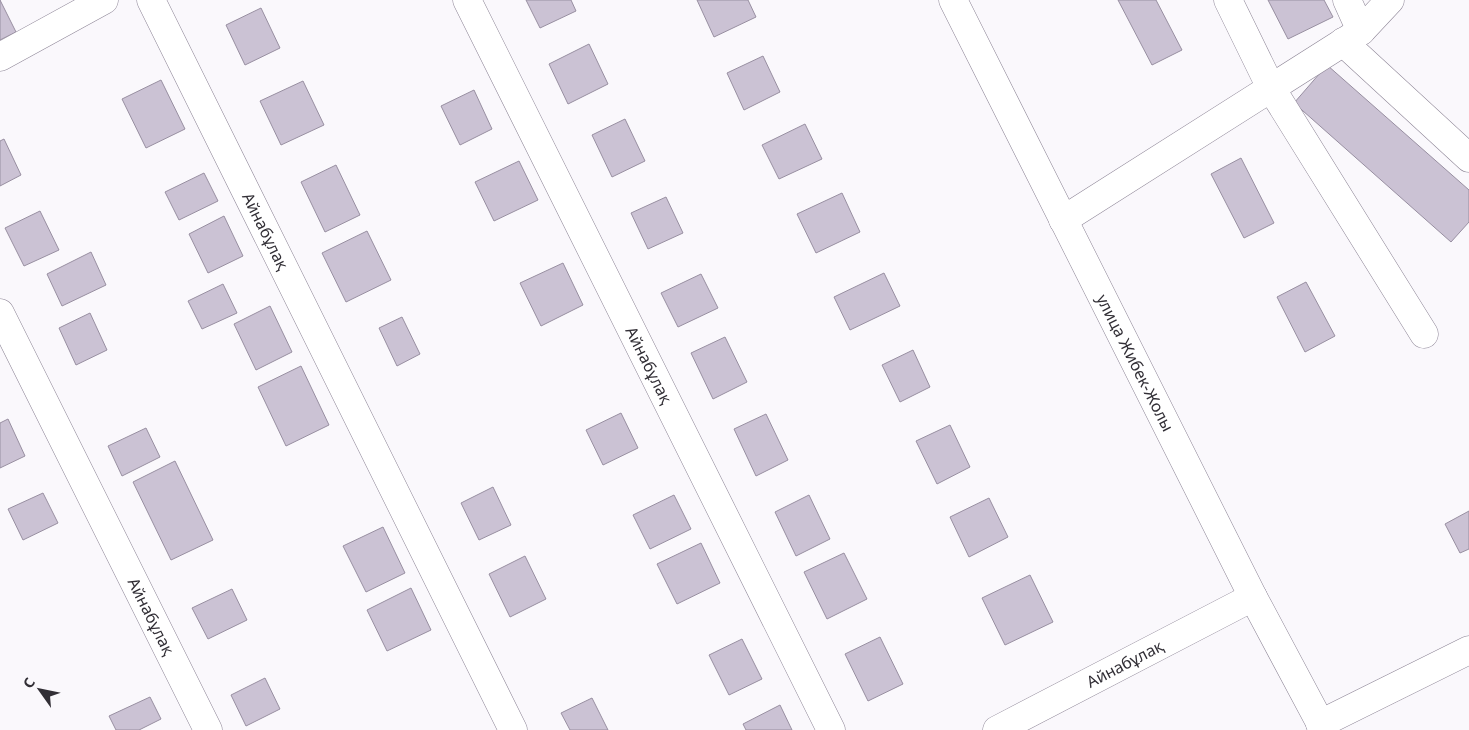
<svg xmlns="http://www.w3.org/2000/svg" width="1469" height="730" font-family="'Noto Sans',sans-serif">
<rect width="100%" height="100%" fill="#faf8fc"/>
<path fill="#cbc2d4" stroke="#988fa1" d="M0 0 16 32 0 40Z
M526 0H571L576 11 540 28Z
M697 0H748L756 17 714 37Z
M1118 0H1156L1182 50 1152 65Z
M1268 0H1324L1333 17 1288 39Z
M261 8 280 48 245 65 226 25Z
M589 44 608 84 568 104 549 64Z
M763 56 780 92 744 110 727 73Z
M1327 65 1469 190V222L1451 242 1294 103Z
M161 80 185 129 146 148 122 99Z
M303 81 324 125 281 145 260 101Z
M474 90 492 129 460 145 441 106Z
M625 119 645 161 612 177 592 135Z
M805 124 822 159 779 179 762 145Z
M4 139 21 175 0 186V141Z
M1241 158 1274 223 1244 238 1211 174Z
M519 161 538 200 494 221 475 182Z
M336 165 360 215 325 232 301 182Z
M204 173 218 201 179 220 165 192Z
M842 193 860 232 816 253 797 214Z
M666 197 683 233 648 249 631 213Z
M40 211 59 250 24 266 5 228Z
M224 216 243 256 208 273 189 234Z
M367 231 391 280 346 302 322 253Z
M91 252 106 285 62 306 47 274Z
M563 263 583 305 541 326 520 283Z
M884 273 900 306 850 330 834 297Z
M701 274 718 308 678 327 661 293Z
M1306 282 1335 336 1305 352 1277 297Z
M223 284 237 313 202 329 188 301Z
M270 306 292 352 256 370 234 324Z
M90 313 107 350 76 365 59 328Z
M402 317 420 354 397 366 379 328Z
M725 337 747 382 713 399 691 353Z
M913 350 930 387 900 402 882 365Z
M301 366 329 425 286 446 258 387Z
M621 413 638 448 603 465 586 430Z
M766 414 788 460 756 476 734 429Z
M8 419 25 456 0 468V423Z
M950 425 970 467 937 484 916 441Z
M146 428 160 457 122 476 108 446Z
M175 461 213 540 171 560 133 482Z
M493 487 511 525 479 540 461 503Z
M43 493 58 523 23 540 8 509Z
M674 495 691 529 650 549 633 515Z
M809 495 830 539 796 556 775 512Z
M989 498 1008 537 969 557 950 517Z
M1469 511V549L1460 553 1445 524Z
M383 527 405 573 366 592 343 546Z
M701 543 720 583 677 604 657 564Z
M844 553 867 599 827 619 804 572Z
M525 556 546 599 510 617 489 574Z
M1030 575 1053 622 1005 645 982 598Z
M411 588 431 630 387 651 367 610Z
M232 589 247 620 208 639 192 608Z
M880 637 903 684 868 701 845 654Z
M742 639 762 679 729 695 709 655Z
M265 678 280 709 246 726 231 695Z
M150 697 161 719 139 730H116L109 716Z
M592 698 608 730H570L561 713Z
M780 705 792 730H746L743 724Z"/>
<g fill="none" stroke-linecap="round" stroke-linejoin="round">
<g stroke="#8d8596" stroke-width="29">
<g id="minor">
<path id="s1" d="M151 0 513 730"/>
<path id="s2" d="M467 0 831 730"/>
<path id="s3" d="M953 0 1253 597 1324 730"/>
<path d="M1228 0 1271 88 1424 334"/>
<path d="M1347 0 1361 31"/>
<path d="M1343 42 1469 158"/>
<path d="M0 57 104 0"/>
<path d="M1063 220 1361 31 1390 0"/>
<path id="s4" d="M0 313 208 730"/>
<path d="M1320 724 1469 650"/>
<path id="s5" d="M997 730 1253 597"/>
</g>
</g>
<use href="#minor" stroke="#fff" stroke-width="28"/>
</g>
<g text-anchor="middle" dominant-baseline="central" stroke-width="4.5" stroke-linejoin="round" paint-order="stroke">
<g font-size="16" fill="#322f36" stroke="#faf8fc">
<text stroke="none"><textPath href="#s1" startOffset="258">Айнабұлақ</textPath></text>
<text stroke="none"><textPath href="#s3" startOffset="406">улица Жибек-Жолы</textPath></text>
<text stroke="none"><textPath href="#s2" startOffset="408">Айнабұлақ</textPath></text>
<text stroke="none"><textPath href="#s4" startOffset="339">Айнабұлақ</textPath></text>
<text stroke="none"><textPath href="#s5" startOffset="144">Айнабұлақ</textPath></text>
</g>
</g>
<g transform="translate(40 690) rotate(303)" stroke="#faf8fc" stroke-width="4" paint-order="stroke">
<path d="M0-4L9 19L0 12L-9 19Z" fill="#322f36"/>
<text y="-8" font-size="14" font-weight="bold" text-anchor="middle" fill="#322f36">С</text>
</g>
</svg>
